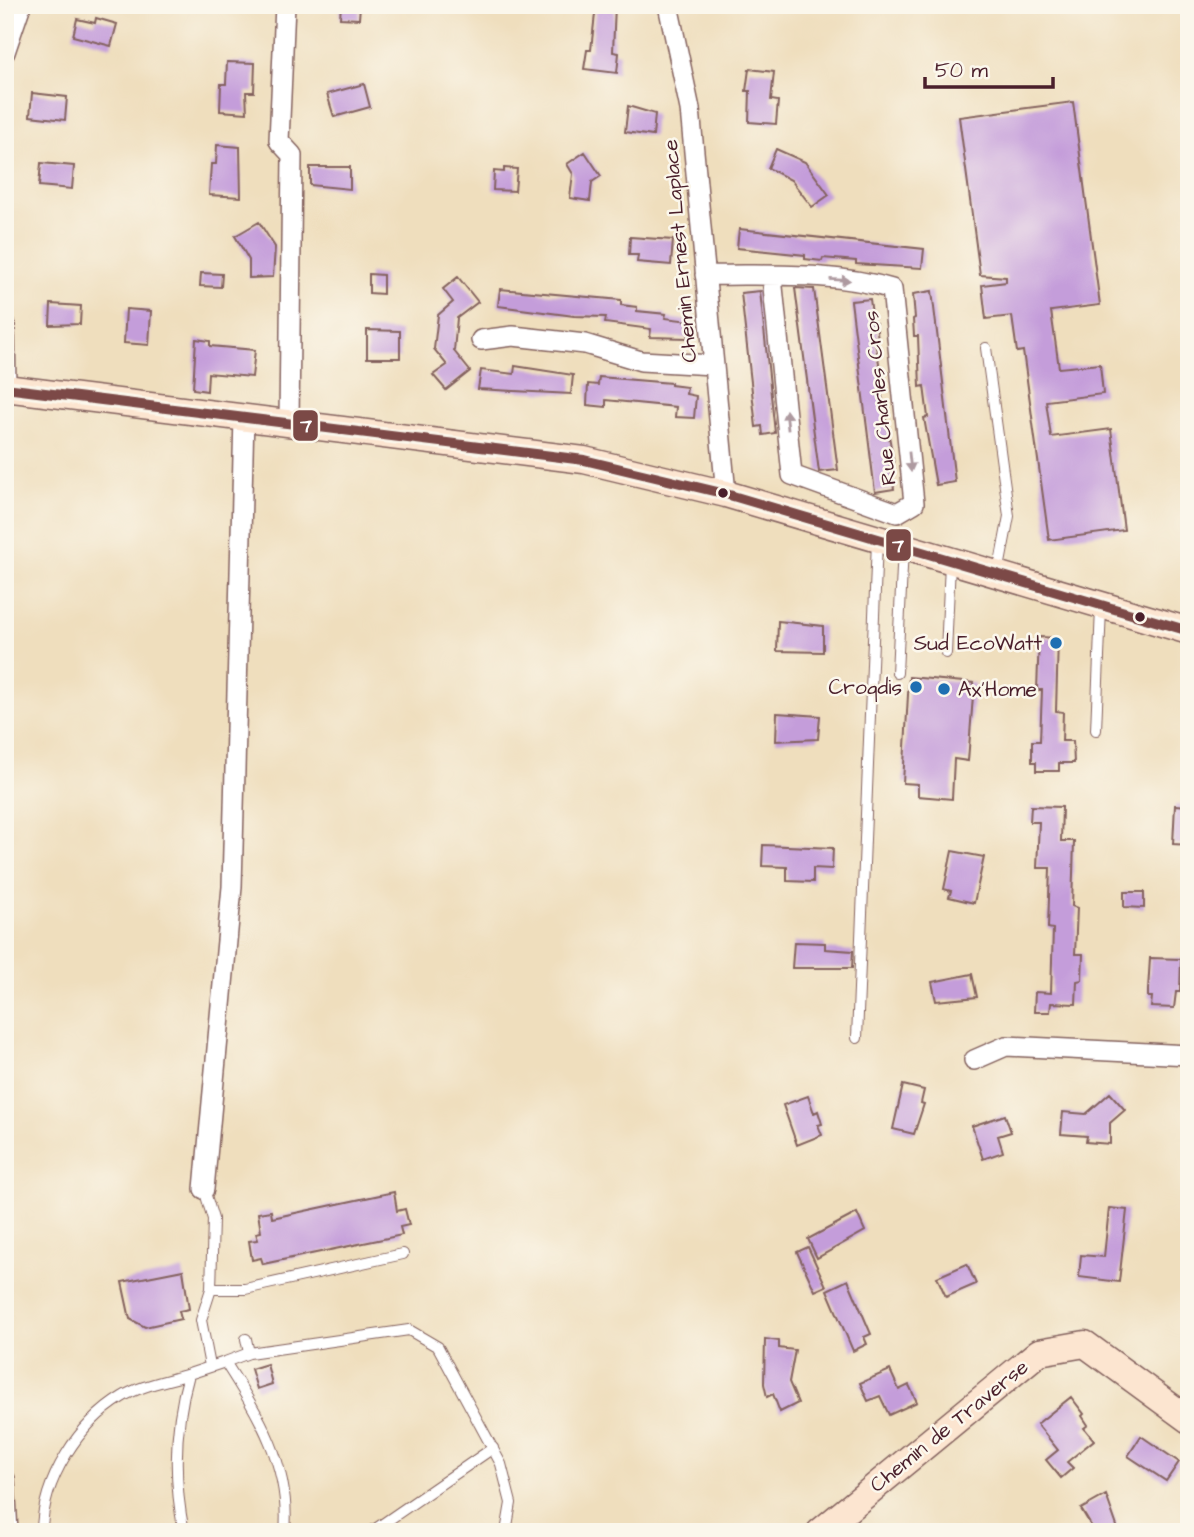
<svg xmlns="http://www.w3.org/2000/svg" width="1194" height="1537" font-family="'Architects Daughter',sans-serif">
<rect width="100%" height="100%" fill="#fbf7ec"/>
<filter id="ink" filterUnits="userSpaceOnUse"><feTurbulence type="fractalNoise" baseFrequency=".0143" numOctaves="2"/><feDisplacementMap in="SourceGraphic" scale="14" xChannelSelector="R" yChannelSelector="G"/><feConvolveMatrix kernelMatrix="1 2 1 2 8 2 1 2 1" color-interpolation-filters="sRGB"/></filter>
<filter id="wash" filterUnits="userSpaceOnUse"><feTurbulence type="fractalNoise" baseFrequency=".00686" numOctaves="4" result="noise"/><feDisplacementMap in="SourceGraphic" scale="28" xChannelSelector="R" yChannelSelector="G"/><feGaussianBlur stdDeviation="1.57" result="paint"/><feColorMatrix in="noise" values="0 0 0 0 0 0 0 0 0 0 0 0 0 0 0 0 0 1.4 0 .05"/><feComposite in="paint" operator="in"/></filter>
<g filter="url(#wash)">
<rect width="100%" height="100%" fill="#efdebd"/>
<g id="blocks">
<path fill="#c49dda" d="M341 5H360L359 19 340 18Z
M596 5H615L613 52 619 53 617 73 584 69 587 50H591Z
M96 18 117 24 111 46 73 36 77 19 95 23Z
M227 62 255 63 254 92H246L247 113 220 111 221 84H226Z
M749 69 774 72 771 100 778 101 776 124 749 122 750 91H746Z
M364 84 370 107 334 117 327 94Z
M32 93 67 97 65 120 30 116Z
M1073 102 1100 305 1051 311 1059 368 1100 364 1103 394 1046 401 1051 437 1111 429 1124 530 1049 540 1023 351 1017 352 1012 316 986 319 982 285 1006 282V277L980 275 959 117Z
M628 106 655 114 653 136 625 132Z
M217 145 240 147 241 197 209 195 211 164H216Z
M776 149 805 162 829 195 812 207 791 180 768 168Z
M585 152 601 176 592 182 590 201 570 198 573 174 567 164Z
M41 163 74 166 72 189 39 186Z
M310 167H350V189L310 185Z
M504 168 517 169 515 191 493 190 494 171 504 172Z
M259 222 275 247 273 277 249 278V260L235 236Z
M739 229 924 249 922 268 856 264V261L823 258 822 261 805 259V255L737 248Z
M630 237 673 240 671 265 637 262 638 255H629Z
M201 273 222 274 221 287 200 286Z
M369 274 383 275V294L369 293Z
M458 277 478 302 457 318 454 351 470 371 446 390 433 375 447 365 434 349 438 315 453 302 443 289Z
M795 288 814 289 838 470 819 472Z
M500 289 621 300V305L637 307V311L666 314 665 318 690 321 688 338 650 337 651 329 605 323 606 317 574 316 498 306Z
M760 291 775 433 763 435 762 426 756 427 741 293Z
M932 291 955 482 936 485 924 418 928 417 924 386 920 387 918 336H914L913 319 915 318 913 294Z
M870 299 873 323H876L878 340 875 341 884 391H881L894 464 890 465 894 489 875 492 851 301Z
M51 304 81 306 80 324 50 325Z
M126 309 151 311 149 345 124 343Z
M367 330 400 331V358H367Z
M196 339 210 341V346L255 350 252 377 208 373 207 391 193 389Z
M515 366 573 375 571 394 478 389 481 370 514 374Z
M599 377 671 383V385L687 387 686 394 696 396 694 418 675 417 676 407 606 400V407L587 405 588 384 598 385Z
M778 621 823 626V652L777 651Z
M1039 637 1058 638 1056 711 1063 712 1062 741H1073L1074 763H1059V771H1036V762H1032V741H1040L1042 690H1037Z
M909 677 974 683 968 761 954 759 952 799 918 796V784L903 783Z
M777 713 820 716 818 739 776 741Z
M1175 805 1189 806V845L1173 844Z
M1031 806 1062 807 1061 841H1074L1072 906 1077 908 1075 954H1083L1082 980 1077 981 1076 1004 1051 1003 1050 1012H1034L1035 992 1051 993 1053 929 1048 928 1050 868H1037L1039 822H1030Z
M763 845 833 848 832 869 813 868V882L787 881V867L762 866Z
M952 851 984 857 974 903 949 897 951 891 944 889Z
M1124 892H1144V908L1124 907Z
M794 942 825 943V949L853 951 852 968H792Z
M1150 958 1181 959 1180 992H1176L1174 1008 1151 1007 1152 997H1148V990Z
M972 974 977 997 936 1001 932 982Z
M903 1085 924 1090 921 1103 924 1104 914 1134 893 1129Z
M1110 1093 1125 1110 1110 1123V1144L1086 1142 1087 1136 1061 1134 1063 1112 1086 1114Z
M808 1096 814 1113 818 1111 822 1124 818 1125 822 1135 797 1145 783 1105Z
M1005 1115 1011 1132 998 1136 1003 1152 983 1159 972 1126Z
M394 1192 397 1211 405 1209 409 1225 400 1227 402 1235 263 1264 261 1258 252 1260 249 1241 258 1240 256 1233 261 1232 258 1213 271 1211 272 1218Z
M1109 1208 1127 1210 1119 1282 1079 1277 1081 1255 1104 1257Z
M857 1213 865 1231 817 1258 808 1239Z
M808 1247 826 1286 815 1291 797 1252Z
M967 1264 976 1284 946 1297 937 1277Z
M183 1270 189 1309 179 1311 181 1319 145 1327 130 1319 122 1282Z
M848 1280 871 1334 864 1337 867 1344 853 1351 827 1290Z
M765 1339 779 1341V1348L795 1350 789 1382 798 1403 780 1412 773 1394 767 1397 764 1384Z
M267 1364 272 1384 257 1389 251 1369Z
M890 1370 899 1390 909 1385 917 1402 889 1415 880 1396 868 1401 860 1383Z
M1071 1397 1084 1414 1082 1416 1088 1425 1084 1428 1094 1440 1067 1462 1073 1468 1061 1478 1046 1460 1058 1450 1037 1424Z
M1141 1436 1179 1462 1166 1481 1128 1456Z
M1106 1495 1119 1532H1095L1081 1509Z"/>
</g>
</g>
<g filter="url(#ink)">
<use href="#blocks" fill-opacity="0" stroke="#84625e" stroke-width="2"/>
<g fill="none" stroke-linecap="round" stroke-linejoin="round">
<g stroke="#84625e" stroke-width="12">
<path id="lane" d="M986 348 1009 516 998 574
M946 653 950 563
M897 673 903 547
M1096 730 1101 608
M857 1038 877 541
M204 1189 213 1219 211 1289 201 1320 210 1366
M211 1289H245L403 1254
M249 1353 409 1330 438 1347 501 1464 511 1503 506 1532
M225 1362 249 1353 246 1339
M42 1532C42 1480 79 1423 122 1397 141 1385 168 1381 189 1374
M184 1532C173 1478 174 1427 189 1374L225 1362C259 1415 291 1467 285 1532
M371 1532 493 1448"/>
</g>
<g stroke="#84625e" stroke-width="22">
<path id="street" d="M285 5 279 141 292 155 289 422
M668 5 690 109 726 494
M5 52 21 5
M705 275C766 276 833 271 892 289L914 503 897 513 792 475 772 277
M5 325 6 388
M481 340 513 336 585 344 641 361 713 365
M974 1060 1006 1046 1189 1055
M204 1189 232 887 244 417
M5 1479 8 1532"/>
</g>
<g stroke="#84625e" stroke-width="29">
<path id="secondary" d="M5 388 584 460 726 494 1189 631
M820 1532 1039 1352 1085 1344 1189 1420"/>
</g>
<use href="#lane" stroke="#fff" stroke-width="10"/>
<use href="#street" stroke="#fff" stroke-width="19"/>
<use href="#secondary" stroke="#fce5d0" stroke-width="26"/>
<g stroke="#fbf7ec" stroke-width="16">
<path id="bus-1" d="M5 388 584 460 726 494 1189 631"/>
</g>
<use href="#bus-1" stroke="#7b4946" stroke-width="10"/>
</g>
<defs><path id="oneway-solid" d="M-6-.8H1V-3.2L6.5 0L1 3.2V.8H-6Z" transform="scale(1.75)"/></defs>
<g fill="#ae9aa0">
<use href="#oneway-solid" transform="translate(840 280) rotate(3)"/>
<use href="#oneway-solid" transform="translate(787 420) rotate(-96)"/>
<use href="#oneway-solid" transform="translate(910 462) rotate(84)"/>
</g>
</g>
<g fill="#4a1f2b" stroke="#fbf7ec" stroke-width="2.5">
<circle cx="723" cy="493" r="6"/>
<circle cx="1140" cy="617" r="6"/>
</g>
<g fill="#1f6fb2" stroke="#fbf7ec" stroke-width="2.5">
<circle cx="1056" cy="643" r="7"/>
<circle cx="916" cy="687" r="7"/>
<circle cx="944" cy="689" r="7"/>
</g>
<g text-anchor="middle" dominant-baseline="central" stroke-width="5" stroke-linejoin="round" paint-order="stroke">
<g font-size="21" fill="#4a1f2b" stroke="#fbf7ec">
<text transform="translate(680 251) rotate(-95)">Chemin Ernest Laplace</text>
<text transform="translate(880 398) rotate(-96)">Rue Charles Cros</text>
<text transform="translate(949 1426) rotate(-39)">Chemin de Traverse</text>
</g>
<g font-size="21" fill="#4a1f2b" stroke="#fbf7ec" text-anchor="end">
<text x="1042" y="643">Sud EcoWatt</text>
<text x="902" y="687">Croqdis</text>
<text x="958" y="689" text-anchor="start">Ax'Home</text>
</g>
</g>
<g stroke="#fbf7ec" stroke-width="2.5">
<rect x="292" y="409" width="27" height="33" rx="7" fill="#7b4946"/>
<rect x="885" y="528" width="27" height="34" rx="7" fill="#7b4946"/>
</g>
<g font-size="19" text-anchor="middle" font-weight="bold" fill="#fff">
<text x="306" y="432">7</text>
<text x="898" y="552">7</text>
</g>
<rect width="1194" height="1537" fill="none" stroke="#fbf7ec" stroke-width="28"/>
<path d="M925 77v10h128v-10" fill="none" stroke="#4a1f2b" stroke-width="3.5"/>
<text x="935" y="77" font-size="21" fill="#4a1f2b" stroke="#fbf7ec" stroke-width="5" paint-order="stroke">50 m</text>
</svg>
